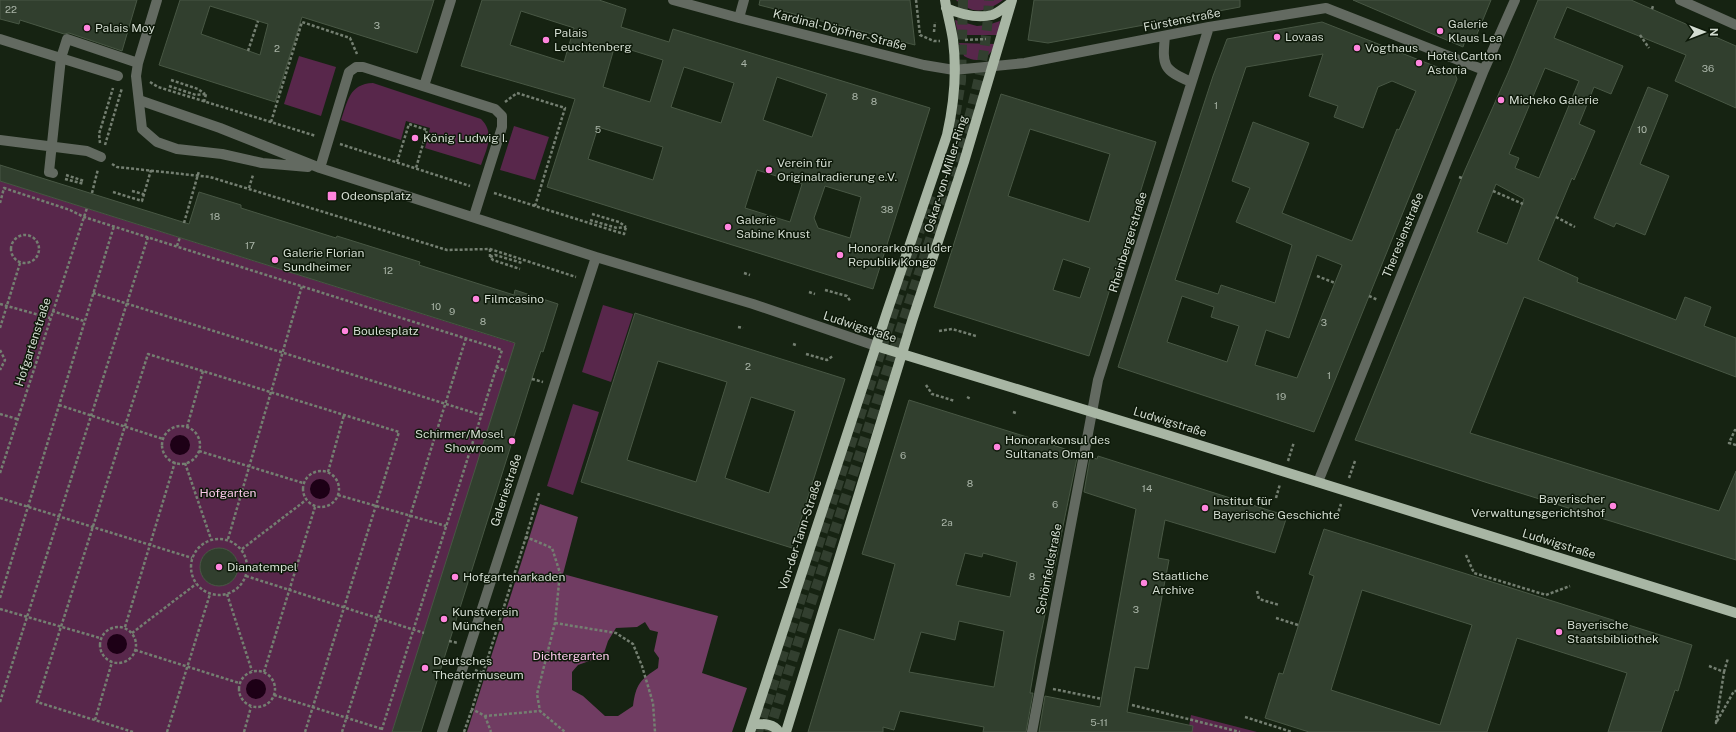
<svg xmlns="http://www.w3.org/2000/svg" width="1736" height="732" font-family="'Public Sans',sans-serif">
<rect width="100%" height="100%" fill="#162312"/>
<path fill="#58274b" d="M956 0H1003C985 13 973 15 956 0Z
M955 20 977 26 988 25 1000 21 998 35H958Z
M959 43 996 44C989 58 979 65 964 56Z
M299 56 336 67 321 116 284 104Z
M373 83 481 119C495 133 487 148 481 165L425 148 430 128 406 121 401 140 341 120C348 101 349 84 373 83Z
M514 126 549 137 535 180 500 170Z
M0 181 517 344 392 732H0Z
M603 305 633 314 611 382 582 372Z
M573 404 599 412 573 495 547 486Z
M1191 715 1257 732H1188Z"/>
<path fill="#703c62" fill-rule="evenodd" d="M540 504 578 517 563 574 718 616 702 673 747 688 732 732H467ZM645 622 650 630 658 632 654 651 659 658 658 668C640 680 636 684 633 706L618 716H605L583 696 572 690V672L578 665 603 656 608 641 616 628 637 627Z"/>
<path fill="#1d0016" d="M170 445a10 10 0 1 1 20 0a10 10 0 1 1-20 0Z
M310 489a10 10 0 1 1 20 0a10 10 0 1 1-20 0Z
M107 644a10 10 0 1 1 20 0a10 10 0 1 1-20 0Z
M246 689a10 10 0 1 1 20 0a10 10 0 1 1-20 0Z"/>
<path fill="#313f2e" stroke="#485744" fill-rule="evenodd" d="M0 0H137L122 51 69 33 64 34 20 20 19 24 0 19Z
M180 0H434L417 53 302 17 275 102 159 65ZM210 6 268 24 260 55 201 34Z
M482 0H599L626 9 621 27 669 42 673 29 930 108 873 289 547 187 575 99 461 66ZM521 11 574 28 564 62 510 45ZM615 45 663 60 650 102 603 87ZM684 67 734 83 721 123 671 107ZM777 77 827 94 812 137 763 120ZM598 127 663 147 653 180 588 159ZM757 170 802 184 790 222 745 208ZM825 186 861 197 850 238 818 228 814 218Z
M760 0H910L915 45 759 5Z
M1034 0H1240V7L1048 43 1028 40Z
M1353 0H1491L1475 39 1467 35 1463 47Z
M1538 0H1631L1736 46V108L1675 81 1686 55 1567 7 1554 38 1623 66 1611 94 1594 87 1579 124 1595 131 1574 180 1572 178 1538 260 1578 278 1577 282 1676 320 1685 297 1711 307 1704 326 1736 338V377L1524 297 1470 433 1719 511 1736 471V560L1488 483 1355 440 1465 170 1508 73ZM1545 68 1579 81 1539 178 1515 168 1519 158 1509 154ZM1496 184 1524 199 1507 244 1477 232Z
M1322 22 1455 74 1457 79 1314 432 1118 367 1213 76 1227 39ZM1323 54 1309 96 1338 106 1334 117 1363 128 1378 87 1392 81 1416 91 1399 130 1397 129 1352 241 1282 213 1309 143 1253 122 1232 181 1250 188 1236 222 1292 245 1275 303 1221 285 1218 294 1175 280 1246 67ZM1317 255 1342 265 1297 378 1255 365 1266 330 1289 338ZM1182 296 1214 307 1211 317 1239 326 1227 362 1167 342Z
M1648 87 1668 95 1640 164 1669 176 1645 235 1616 223 1614 227 1594 218Z
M1001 94 1156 142 1089 356 934 307ZM1030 129 1110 154 1089 222 1008 196ZM1063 259 1090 268 1080 298 1053 290Z
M0 165 189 224 199 192 241 205V208L336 238 337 236 420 262 419 265 514 295 515 290 558 304 543 352 541 351 534 372 421 732H392L515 343 0 181Z
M635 313 845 379 792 548 581 482ZM658 361 727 382 696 482 627 460ZM751 397 795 411 769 493 725 478Z
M909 400 1078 453 1036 658 1030 693H1033L1026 732H983L984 727 900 711 894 730 883 727V732H808L839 629 874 640 895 564 862 554ZM965 553 982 557 983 553 1017 562 1010 597 956 585ZM959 621 1004 631 994 687 909 672 921 632 955 640Z
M1098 456 1287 516 1275 553 1165 520 1158 558 1169 560 1148 669 1135 667 1127 712 1193 726 1192 732H1039L1045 696 1100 707 1136 509 1084 492 1090 457 1097 459Z
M1324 529 1692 645 1678 691 1675 690 1661 732H1608L1627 673 1517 638 1487 732H1309L1265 718 1279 673 1283 674 1314 576 1309 574ZM1362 590 1472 625 1440 725 1331 690Z
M200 567a19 19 0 1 1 38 0a19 19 0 1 1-38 0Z"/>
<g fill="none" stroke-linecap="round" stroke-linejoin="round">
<path stroke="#323f2f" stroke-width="10" stroke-dasharray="10 5" stroke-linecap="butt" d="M953 129 961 81 963 0
M758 732 931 196
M769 732 965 132C978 87 987 47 989 0"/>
<path stroke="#747f71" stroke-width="2.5" stroke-dasharray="3 2" stroke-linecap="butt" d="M916 0 920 35 934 41H940
M1652 9 1653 6
M934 32 935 22
M1640 35 1649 48
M965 40 986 39
M248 51 258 21
M171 80 198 89 205 94
M150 82 158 87 316 136
M169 86 196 95 206 94
M204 102 206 94
M505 102 517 93 565 108 535 206
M271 122 302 22 350 38 357 54
M100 143 99 134 113 88
M340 144 470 186
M105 145 122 88
M397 162 409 124 427 130 416 168
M112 164 117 167 210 177 447 250 490 249 576 277
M66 175 84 181
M1459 177 1462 178
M65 179 84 184
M249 188 253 175
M132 191 143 194 142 197
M1493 191 1523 204
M113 192 142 201 151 170
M92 193 98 169
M494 193 624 234 626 227
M0 203 4 188 70 210 84 217 502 350 381 732
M592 214 619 222 626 227
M1556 217 1575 227
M590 220 617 228 626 227
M184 223 199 171
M11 249a14 14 0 1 1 28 0a14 14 0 1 1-28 0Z
M177 246 180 237
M490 249V257L493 260 520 269
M490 257 495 255 522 263
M744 273 750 275
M1317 276 1335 283
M825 290 847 296 851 302
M809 292 815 294
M93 293 481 415
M1369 296 1378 300
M0 304 50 318
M52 311 84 321
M738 327 743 328
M0 328 20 263
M939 331 952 329 976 336
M793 344 796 345
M0 350 5 360 0 370
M806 354 827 360 833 356
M496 367 506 371
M532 379 543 382
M926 385 932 394 955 401
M967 397 971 399
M59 405 163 439
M1013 412 1016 413
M0 414 17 419
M162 445a19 19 0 1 1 38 0a19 19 0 1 1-38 0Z
M187 427 203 371
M1736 431 1735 430 1729 443 1736 445
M199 451 303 483
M1288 461 1294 442
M185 463 211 539
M303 489a18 18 0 1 1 36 0a18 18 0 1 1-36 0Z
M328 472 344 415
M0 473 87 208
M1349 478 1355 461
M539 493 526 537 552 548 560 573 555 623 537 694 540 711 565 732
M338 495 446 526
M0 498 192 558
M1276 498 1280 484
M1337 516 1341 504
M191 567a28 28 0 1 1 56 0a28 28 0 1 1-56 0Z
M228 539 302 286
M242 549 306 500
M1466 555 1474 573 1546 595 1570 586
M246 576 424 633
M1257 591 1259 599 1279 605
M227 594 252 671
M0 598 114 226
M0 609 100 638
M1276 618 1298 625
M555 623 616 633 633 644 642 666 653 703 655 732
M100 645a18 18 0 1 1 36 0a18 18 0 1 1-36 0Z
M125 627 175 462
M132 633 196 584
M449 641 458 643
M135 650 239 683
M1709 666 1724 672 1716 723 1734 691H1736
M475 670 483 673 472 709 485 716 540 711
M239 689a18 18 0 1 1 36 0a18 18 0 1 1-36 0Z
M264 672 315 507
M1724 672 1728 658
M483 673 526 537
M1053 689 1102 699
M274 695 382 729
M0 702 148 237
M1132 705 1240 732
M485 716 491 732
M1245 717 1292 732
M95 720 112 662
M133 732 37 702 148 354 399 432 305 732
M167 732 210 594
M244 732 251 707
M342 732 466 338
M464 732 472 709"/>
<path stroke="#636a61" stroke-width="10" d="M157 0 138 63 136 76 142 129 157 142 177 149 222 154 262 163 308 167
M673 0 739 18 924 65 954 70 1025 63 1209 27 1326 8 1484 70
M1680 0 1736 25
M739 18 744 0
M1165 36C1162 66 1163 70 1191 82
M0 39 118 76
M424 86 451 0
M139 100 220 128 320 168 596 257 753 304 876 346
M0 140 87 151 101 157
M320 168 349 72 356 67H363L495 109 502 116V127L474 216
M53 173 49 172 61 58 67 39 138 63
M1318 482 1484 70 1515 0
M442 732 596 257
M1032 732 1098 380 1209 27"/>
<path stroke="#a8b6a4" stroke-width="10" d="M946 8C960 14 976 19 992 15 998 13 1005 7 1011 3
M876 346 1164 434 1736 613
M753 724C763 724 773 723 779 732
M750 732 887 312 947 135C954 104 957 71 953 40 951 26 947 13 945 0
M786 732 912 321 964 162 1012 0"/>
</g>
<g fill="#ff85de" stroke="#0d1909" stroke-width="1.5">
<circle cx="87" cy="28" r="4"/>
<circle cx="1440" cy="31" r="4"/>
<circle cx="1277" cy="37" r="4"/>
<circle cx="546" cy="40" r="4"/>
<circle cx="1357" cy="48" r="4"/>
<circle cx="1419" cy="63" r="4"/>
<circle cx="1501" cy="100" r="4"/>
<circle cx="415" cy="138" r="4"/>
<circle cx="769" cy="170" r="4"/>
<rect x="327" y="191" width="10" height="10" rx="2"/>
<circle cx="728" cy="227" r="4"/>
<circle cx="840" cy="255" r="4"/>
<circle cx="275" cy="260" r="4"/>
<circle cx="476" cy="299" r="4"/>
<circle cx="345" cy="331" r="4"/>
<circle cx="512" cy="441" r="4"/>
<circle cx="997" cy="447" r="4"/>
<circle cx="1613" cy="506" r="4"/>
<circle cx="1205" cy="508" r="4"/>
<circle cx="219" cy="567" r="4"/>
<circle cx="455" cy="577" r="4"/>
<circle cx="1144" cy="583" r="4"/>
<circle cx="444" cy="619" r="4"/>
<circle cx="1559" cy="632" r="4"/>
<circle cx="425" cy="668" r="4"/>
</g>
<g text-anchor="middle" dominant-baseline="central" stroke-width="3" stroke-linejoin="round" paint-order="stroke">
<g font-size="10" fill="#aab5a8">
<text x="11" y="9">22</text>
<text x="377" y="25">3</text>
<text x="277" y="48">2</text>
<text x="744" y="63">4</text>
<text x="1708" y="68">36</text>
<text x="855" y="96">8</text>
<text x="874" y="101">8</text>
<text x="1216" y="105">1</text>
<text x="598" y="129">5</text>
<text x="1642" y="129">10</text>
<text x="887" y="209">38</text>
<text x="215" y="216">18</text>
<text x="250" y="245">17</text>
<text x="388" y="270">12</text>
<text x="436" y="306">10</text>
<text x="452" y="311">9</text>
<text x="483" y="321">8</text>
<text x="1324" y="322">3</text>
<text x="748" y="366">2</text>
<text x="1329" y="375">1</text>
<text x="1281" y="396">19</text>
<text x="903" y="455">6</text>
<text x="970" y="483">8</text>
<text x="1147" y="488">14</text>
<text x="1055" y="504">6</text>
<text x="947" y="522">2a</text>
<text x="1032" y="576">8</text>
<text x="1136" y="609">3</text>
<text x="1099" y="722">5-11</text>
</g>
<g font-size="12" fill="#d3dcd1" stroke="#0d1909">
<text transform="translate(1182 20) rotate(-11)">Fürstenstraße</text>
<text transform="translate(840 30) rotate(14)">Kardinal-Döpfner-Straße</text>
<text transform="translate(946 174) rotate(-73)">Oskar-von-Miller-Ring</text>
<text transform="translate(1403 235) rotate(-68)">Theresienstraße</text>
<text transform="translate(1128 242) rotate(-73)">Rheinbergerstraße</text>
<text transform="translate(860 327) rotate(18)">Ludwigstraße</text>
<text transform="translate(33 342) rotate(-72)">Hofgartenstraße</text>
<text transform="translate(1170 422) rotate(17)">Ludwigstraße</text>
<text transform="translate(506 490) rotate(-72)">Galeriestraße</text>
<text transform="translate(800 535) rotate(-72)">Von-der-Tann-Straße</text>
<text transform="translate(1559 544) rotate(17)">Ludwigstraße</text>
<text transform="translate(1049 569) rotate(-79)">Schönfeldstraße</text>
</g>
<g font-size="12" fill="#d3dcd1" stroke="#0d1909" text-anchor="start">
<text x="1448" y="24">Galerie<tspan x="1448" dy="14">Klaus Lea</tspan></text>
<text x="95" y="28">Palais Moy</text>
<text x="554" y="33">Palais<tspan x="554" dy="14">Leuchtenberg</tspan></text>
<text x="1285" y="37">Lovaas</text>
<text x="1365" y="48">Vogthaus</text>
<text x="1427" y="56">Hotel Carlton<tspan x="1427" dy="14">Astoria</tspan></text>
<text x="1509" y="100">Micheko Galerie</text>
<text x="423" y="138">König Ludwig I.</text>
<text x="777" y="163">Verein für<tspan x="777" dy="14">Originalradierung e.V.</tspan></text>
<text x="341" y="196">Odeonsplatz</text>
<text x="736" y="220">Galerie<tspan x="736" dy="14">Sabine Knust</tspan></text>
<text x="848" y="248">Honorarkonsul der<tspan x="848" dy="14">Republik Kongo</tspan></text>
<text x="283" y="253">Galerie Florian<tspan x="283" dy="14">Sundheimer</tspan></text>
<text x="484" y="299">Filmcasino</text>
<text x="353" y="331">Boulesplatz</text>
<text x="504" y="434" text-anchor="end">Schirmer/Mosel<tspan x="504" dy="14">Showroom</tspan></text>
<text x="1005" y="440">Honorarkonsul des<tspan x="1005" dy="14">Sultanats Oman</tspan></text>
<text x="1605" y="499" text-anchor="end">Bayerischer<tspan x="1605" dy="14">Verwaltungsgerichtshof</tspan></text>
<text x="1213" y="501">Institut für<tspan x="1213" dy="14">Bayerische Geschichte</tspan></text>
<text x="227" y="567">Dianatempel</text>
<text x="1152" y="576">Staatliche<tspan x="1152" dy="14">Archive</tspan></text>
<text x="463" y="577">Hofgartenarkaden</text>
<text x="452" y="612">Kunstverein<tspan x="452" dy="14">München</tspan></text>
<text x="1567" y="625">Bayerische<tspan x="1567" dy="14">Staatsbibliothek</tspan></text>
<text x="433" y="661">Deutsches<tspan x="433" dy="14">Theatermuseum</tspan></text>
</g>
<g font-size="12" fill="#fcc9eb" stroke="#0d1909">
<text x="228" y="493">Hofgarten</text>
<text x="571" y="656">Dichtergarten</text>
</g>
</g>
<g transform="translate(1704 32) rotate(90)" stroke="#0d1909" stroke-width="3" paint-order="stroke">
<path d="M0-3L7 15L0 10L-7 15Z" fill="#d3dcd1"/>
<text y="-6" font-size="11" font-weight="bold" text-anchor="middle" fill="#d3dcd1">N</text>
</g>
</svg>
